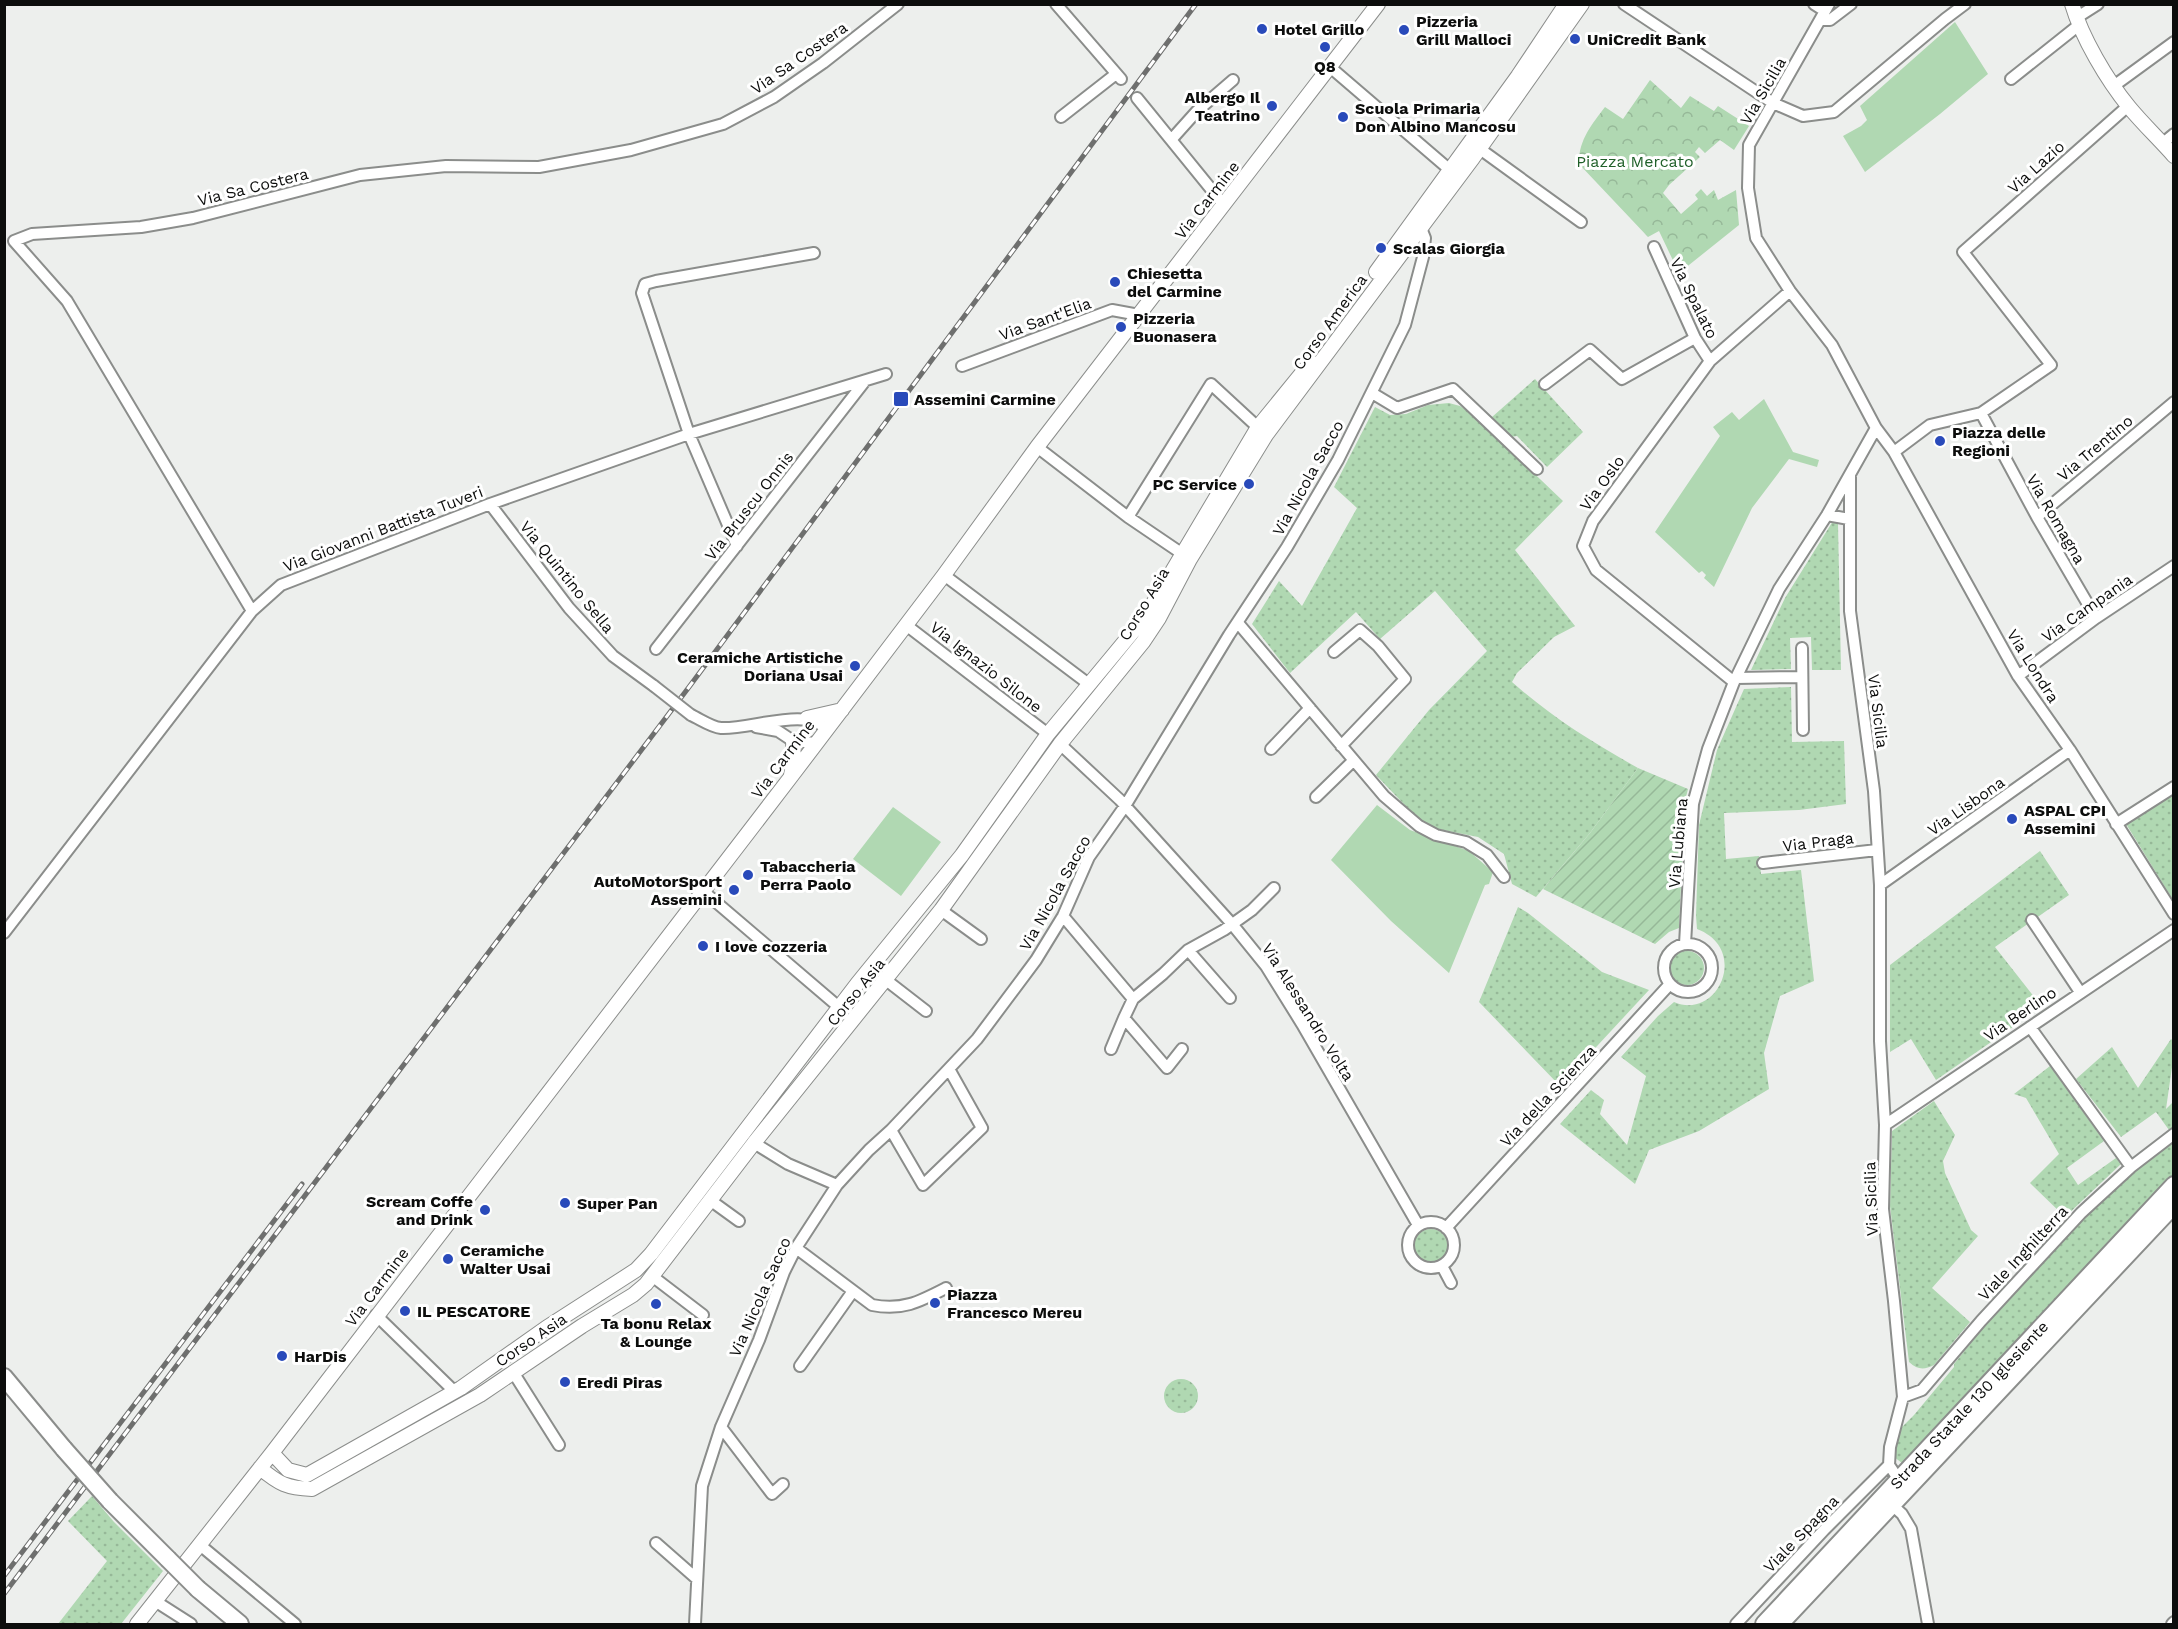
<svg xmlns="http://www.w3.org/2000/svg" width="2178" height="1629" font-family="'Work Sans',sans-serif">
<defs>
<pattern id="grass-dots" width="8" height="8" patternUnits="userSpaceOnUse" patternTransform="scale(1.5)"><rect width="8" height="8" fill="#b0d8b2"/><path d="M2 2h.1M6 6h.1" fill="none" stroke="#96b898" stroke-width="1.8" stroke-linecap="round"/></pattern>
<pattern id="park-crowns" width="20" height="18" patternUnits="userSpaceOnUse" patternTransform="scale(1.5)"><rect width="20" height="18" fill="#b0d8b2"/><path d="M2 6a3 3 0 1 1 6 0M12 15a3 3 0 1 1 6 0" fill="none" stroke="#96b898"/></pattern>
<pattern id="garden-furrows" width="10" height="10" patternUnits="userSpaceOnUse" patternTransform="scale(1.5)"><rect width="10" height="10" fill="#b0d8b2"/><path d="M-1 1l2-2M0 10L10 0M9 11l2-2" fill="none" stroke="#96b898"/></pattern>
</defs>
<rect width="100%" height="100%" fill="#edefed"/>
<path fill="url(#grass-dots)" d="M1535 379 1583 432 1547 467 1517 436 1510 437 1492 417Z
M1449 403 1460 406 1472 414 1563 501 1515 550 1575 626 1554 637 1517 673 1512 682C1550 716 1593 743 1638 768L1590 833 1536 897 1512 884 1504 854 1478 837 1433 828 1419 820 1376 775 1429 710 1487 651 1435 591 1380 639 1356 612 1290 673 1252 624 1279 581 1302 606 1357 508 1334 487 1375 407 1390 415 1406 414 1428 405Z
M1833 521 1838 524 1841 670H1812L1811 637 1790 638 1791 669 1751 670 1785 598Z
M1791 687 1792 742 1844 741 1846 804 1799 810 1724 813 1726 859 1759 856 1761 874 1801 870 1814 981 1780 996 1764 1053 1769 1089 1699 1131 1649 1150 1635 1184 1560 1124 1591 1090 1604 1100 1600 1114 1627 1145 1646 1076 1621 1057 1658 1016 1674 1002C1718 1021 1750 949 1697 929L1696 916 1699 825 1717 750 1744 689Z
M2173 793V900L2126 824Z
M2040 851 2069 895 1995 947 2042 1007 1936 1080 1911 1039 1890 1052V965Z
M1518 907 1528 913 1602 972 1649 990 1560 1086 1479 1002Z
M1670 968a17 17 0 1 1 34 0a17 17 0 1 1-34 0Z
M2171 1039 2173 1041V1060L2166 1109 2173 1102V1127L2169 1130 2156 1112 2121 1137 2076 1079 2112 1047 2138 1088Z
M2050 1066 2104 1141 2067 1168 2078 1185 2116 1158 2121 1164 2065 1217 2030 1183 2059 1154 2026 1098 2014 1094Z
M1934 1101 1955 1135 1943 1161 1945 1173 1971 1230 1978 1236 1932 1288 1970 1322 1934 1365C1924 1370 1918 1370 1909 1362L1890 1206 1892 1131Z
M2173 1141V1177L1908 1462 1902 1463 1894 1457 1899 1430 1914 1415 1954 1367V1364L1994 1314 2076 1226 2133 1170 2146 1160 2155 1157Z
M1414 1246a17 17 0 1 1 34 0a17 17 0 1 1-34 0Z
M1164 1396a17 17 0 1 1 34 0a17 17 0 1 1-34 0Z
M92 1496 114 1522 163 1571 121 1624H58L107 1561 68 1521Z"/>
<path fill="url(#park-crowns)" d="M1650 80 1681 108 1690 96 1714 111 1718 106 1749 126 1734 150 1720 140 1705 153 1699 147 1695 152 1700 157 1669 185 1663 193 1681 214 1698 199 1695 195 1701 189 1707 196 1714 190 1718 200 1736 190 1739 225 1679 273 1659 231 1648 237 1579 164C1578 141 1592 124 1605 107L1623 119Z"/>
<path fill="url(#garden-furrows)" d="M1638 768 1688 789 1685 801 1679 928 1669 932 1655 944 1543 889 1590 833Z"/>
<path fill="#b0d8b2" d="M1955 22 1988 74 1940 114 1865 172 1843 136 1861 126 1867 120 1860 106Z
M1764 399 1793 452 1819 460 1817 467 1789 459 1752 508 1714 587 1704 578 1706 575 1702 571 1699 573 1655 532 1720 436 1713 427 1732 412 1739 420Z
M1377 805 1410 830 1469 851 1493 872 1489 884 1485 885 1449 973 1391 921 1331 860Z
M893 807 941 842 901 896 853 859Z"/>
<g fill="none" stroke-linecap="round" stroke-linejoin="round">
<g stroke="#8b8d8b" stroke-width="14">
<path id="street" d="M1056 4 1121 79
M1624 4 1773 103 1803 116 1834 112 1945 19 1965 4
M1814 4 1825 11
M1829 4 1749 145 1748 188 1756 238 1790 291 1832 345 1876 428 1894 452 2018 676 2070 750 2174 914
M2076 18 2098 4
M1821 20H1830L1851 4
M1330 67 1450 170
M2011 79 2079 25
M2115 85 2174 42
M1137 98 1224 205
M1061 117 1116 74
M1171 140 1197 111 1233 80
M2163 143 2174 134
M1480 149 1581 222
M1654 247 1695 338 1710 361
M962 366 1112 310 1139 315
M1545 384 1590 350 1622 379 1695 338
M1372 393 1397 408 1453 389 1537 469
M1981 413 2037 517 2096 618
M1037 447 1128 517 1187 557
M1894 452 1930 425 1981 413 2051 365 1963 252 2128 106
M1850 475V611L1874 791 1880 885V1041L1885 1125 1883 1209 1894 1301 1903 1397 1890 1447 1889 1465 1899 1480
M490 504 569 608 613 656 654 686
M1827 515 1849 519
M1128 517 1211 384 1263 432
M2037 517 2174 402
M737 546 689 434 642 293 645 284 656 281 814 253
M944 575 1090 685
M252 611 67 301 14 241 32 234 141 227 193 218 360 175 446 166 539 167 631 150 723 124 774 97 823 63 898 4
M1238 623 1384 796 1419 826 1436 835 1466 842 1487 855 1504 877
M906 625 1048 734
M1802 648 1803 730
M656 649 865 381
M1334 652 1360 630 1378 646 1405 679 1341 746
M2018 676 2096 618 2174 566
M1736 678 1802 677
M1734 682 1596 570 1583 546 1593 521 1710 361 1790 291
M691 715C700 719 711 727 721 728 748 730 810 706 826 730
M756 727 778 731 793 741 816 743
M1060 744 1120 800 1232 924 1266 966 1302 1024 1418 1225
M1271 749 1310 708
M1316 797 1353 761
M2116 824 2174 787
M1763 863 1877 850
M1880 885 2070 750
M703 891 840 1008
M941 910 981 939
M1063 916 1133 999
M2032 920 2080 992
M4 933 252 611 281 585 490 504 689 434 886 374
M1685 944 1693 804 1708 749 1734 682 1779 589 1827 515 1876 428
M1664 968a24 24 0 1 1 48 0a24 24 0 1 1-48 0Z
M1188 950 1230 998
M886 980 926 1011
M2030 1027 2131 1167
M1111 1049 1124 1018
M1182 1049 1167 1068 1124 1018 1133 999 1163 974 1188 950 1224 930 1252 910 1274 888
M1885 1125 2174 930
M891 1130 923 1185 982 1128 949 1069
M754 1143 788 1164 837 1185
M710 1200 739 1221
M1408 1245a23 23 0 1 1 46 0a23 23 0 1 1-46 0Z
M1446 1228 1670 984
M796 1248 872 1305C902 1311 919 1302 946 1288
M1442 1266 1451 1283
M652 1276 703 1315
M376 1315 455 1392
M800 1366 853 1291
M513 1372 559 1445
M1903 1397 1922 1390 1981 1321 2081 1213 2131 1167 2174 1134
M721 1427 772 1494 783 1484
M1892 1505 1902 1514 1911 1529 1928 1624
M656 1543 697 1579
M200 1545 295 1624
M155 1601 191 1624
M695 1624 702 1486 721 1427 759 1340 784 1272 796 1248 837 1185 869 1150 891 1130 977 1039 1036 960 1063 916 1089 857 1125 806 1229 635 1287 547 1338 460 1405 325 1423 257 1425 238 1421 228 1415 224
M1736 1624 1824 1530 1889 1465
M2172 1624 2174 1622"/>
</g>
<g stroke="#8b8d8b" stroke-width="16">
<path id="secondary" d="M2072 4C2082 38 2107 80 2129 107 2143 124 2159 139 2174 156
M1376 272 1518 76 1566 4
M807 718 842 710
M791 775 794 761 793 741
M272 1453 288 1470 307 1475 461 1388 546 1328 636 1270 651 1254 857 984 962 855 1048 734 1145 617 1258 427 1311 362
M260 1468C279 1484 287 1488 312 1489L480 1395 582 1326 633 1295 646 1284 754 1143 941 910 1060 744 1143 642 1159 618 1190 559 1266 435 1473 158 1582 4
M137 1624 272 1453 790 778 944 575 1037 447 1378 4"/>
</g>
<g stroke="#8b8d8b" stroke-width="20">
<g id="primary">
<path d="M4 1377 64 1449"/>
<path d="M110 1501 168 1559"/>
<path d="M198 1589 240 1624"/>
<path id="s1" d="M1764 1624 2174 1185"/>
<path d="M1780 1624 2174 1205"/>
</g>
</g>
<use href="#street" stroke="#fff" stroke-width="10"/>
<use href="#secondary" stroke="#fff" stroke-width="14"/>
<use href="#primary" stroke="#fff" stroke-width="16"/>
<g stroke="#6e6f6e" stroke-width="5">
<path id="rail" d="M4 1576 302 1184
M4 1594 689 687 1196 4"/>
</g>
<use href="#rail" stroke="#fff" stroke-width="3" stroke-dasharray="9" stroke-linecap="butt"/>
<g stroke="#8b8d8b" stroke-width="14" stroke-linecap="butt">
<path id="street-bridge" d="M654 686 691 715"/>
</g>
<g stroke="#8b8d8b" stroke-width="20" stroke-linecap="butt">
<path id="primary-bridge" d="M64 1449 110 1501
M168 1559 198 1589"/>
</g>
<use href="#street-bridge" stroke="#fff" stroke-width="10"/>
<use href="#primary-bridge" stroke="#fff" stroke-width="16"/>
</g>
<g fill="#294aba" stroke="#fff" stroke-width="2">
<circle cx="1262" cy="29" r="6"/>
<circle cx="1404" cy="30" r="6"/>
<circle cx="1575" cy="39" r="6"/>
<circle cx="1325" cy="47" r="6"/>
<circle cx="1272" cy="106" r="6"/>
<circle cx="1343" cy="117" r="6"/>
<circle cx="1381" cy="248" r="6"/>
<circle cx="1115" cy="282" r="6"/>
<circle cx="1121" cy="327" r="6"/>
<rect x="893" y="391" width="16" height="16" rx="3"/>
<circle cx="1940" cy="441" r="6"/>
<circle cx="1249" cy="484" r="6"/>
<circle cx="855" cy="666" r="6"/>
<circle cx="2012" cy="819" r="6"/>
<circle cx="748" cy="875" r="6"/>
<circle cx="734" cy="890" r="6"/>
<circle cx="703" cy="946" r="6"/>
<circle cx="565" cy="1203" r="6"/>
<circle cx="485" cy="1210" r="6"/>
<circle cx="448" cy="1259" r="6"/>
<circle cx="935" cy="1303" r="6"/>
<circle cx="656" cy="1304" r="6"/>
<circle cx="405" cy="1311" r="6"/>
<circle cx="282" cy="1356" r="6"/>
<circle cx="565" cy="1382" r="6"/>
</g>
<g text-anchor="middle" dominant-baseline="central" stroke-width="6" stroke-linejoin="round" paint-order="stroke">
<g font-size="16" font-weight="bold" fill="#0c0d0c" stroke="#fff" text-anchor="start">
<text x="1416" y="21">Pizzeria<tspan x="1416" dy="18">Grill Malloci</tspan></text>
<text x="1274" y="29">Hotel Grillo</text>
<text x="1587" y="39">UniCredit Bank</text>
<text x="1325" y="66" text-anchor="middle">Q8</text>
<text x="1260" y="97" text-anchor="end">Albergo Il<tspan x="1260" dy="18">Teatrino</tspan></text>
<text x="1355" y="108">Scuola Primaria<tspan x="1355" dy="18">Don Albino Mancosu</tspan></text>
<text x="1393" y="248">Scalas Giorgia</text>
<text x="1127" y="273">Chiesetta<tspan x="1127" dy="18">del Carmine</tspan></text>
<text x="1133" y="318">Pizzeria<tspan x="1133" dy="18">Buonasera</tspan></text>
<text x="914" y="399">Assemini Carmine</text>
<text x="1952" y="432">Piazza delle<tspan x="1952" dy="18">Regioni</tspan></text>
<text x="1237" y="484" text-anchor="end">PC Service</text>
<text x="843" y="657" text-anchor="end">Ceramiche Artistiche<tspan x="843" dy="18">Doriana Usai</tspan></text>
<text x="2024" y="810">ASPAL CPI<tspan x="2024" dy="18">Assemini</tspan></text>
<text x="760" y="866">Tabaccheria<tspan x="760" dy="18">Perra Paolo</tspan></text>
<text x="722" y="881" text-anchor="end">AutoMotorSport<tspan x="722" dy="18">Assemini</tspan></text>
<text x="715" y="946">I love cozzeria</text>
<text x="473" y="1201" text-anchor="end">Scream Coffe<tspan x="473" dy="18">and Drink</tspan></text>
<text x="577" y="1203">Super Pan</text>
<text x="460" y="1250">Ceramiche<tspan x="460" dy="18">Walter Usai</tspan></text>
<text x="947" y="1294">Piazza<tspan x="947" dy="18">Francesco Mereu</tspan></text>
<text x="417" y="1311">IL PESCATORE</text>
<text x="656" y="1323" text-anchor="middle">Ta bonu Relax<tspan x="656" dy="18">&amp; Lounge</tspan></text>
<text x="294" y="1356">HarDis</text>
<text x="577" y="1382">Eredi Piras</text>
</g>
<g font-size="16" fill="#0c0d0c" stroke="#fff">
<text transform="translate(799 58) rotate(-35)">Via Sa Costera</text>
<text transform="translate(1763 91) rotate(-60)">Via Sicilia</text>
<text transform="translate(2036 167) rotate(-42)">Via Lazio</text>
<text transform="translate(253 187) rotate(-14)">Via Sa Costera</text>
<text transform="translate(1207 200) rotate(-52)">Via Carmine</text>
<text transform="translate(1694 298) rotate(64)">Via Spalato</text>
<text transform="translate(1045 319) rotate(-20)">Via Sant'Elia</text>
<text transform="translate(1330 322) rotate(-54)">Corso America</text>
<text transform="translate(2095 448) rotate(-40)">Via Trentino</text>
<text transform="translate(1308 478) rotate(-61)">Via Nicola Sacco</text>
<text transform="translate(1602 483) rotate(-54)">Via Oslo</text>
<text transform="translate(749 506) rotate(-52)">Via Bruscu Onnis</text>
<text transform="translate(2056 519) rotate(60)">Via Romagna</text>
<text transform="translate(383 529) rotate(-21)">Via Giovanni Battista Tuveri</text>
<text transform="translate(567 577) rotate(51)">Via Quintino Sella</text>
<text transform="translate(1144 604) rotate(-59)">Corso Asia</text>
<text transform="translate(2087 608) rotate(-35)">Via Campania</text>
<text transform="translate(2033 666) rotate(58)">Via Londra</text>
<text transform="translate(986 667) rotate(38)">Via Ignazio Silone</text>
<text transform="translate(1878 711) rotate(83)">Via Sicilia</text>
<text transform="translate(783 759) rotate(-53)">Via Carmine</text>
<text transform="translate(1966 806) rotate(-35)">Via Lisbona</text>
<text transform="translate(1818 842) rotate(-7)">Via Praga</text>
<text transform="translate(1678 843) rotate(-85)">Via Lubiana</text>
<text transform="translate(1055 893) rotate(-61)">Via Nicola Sacco</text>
<text transform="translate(856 992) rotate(-51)">Corso Asia</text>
<text transform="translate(1308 1012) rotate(58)">Via Alessandro Volta</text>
<text transform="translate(2020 1014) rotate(-34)">Via Berlino</text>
<text transform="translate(1548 1096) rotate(-47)">Via della Scienza</text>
<text transform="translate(1871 1199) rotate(-92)">Via Sicilia</text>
<text transform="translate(2023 1253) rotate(-47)">Viale Inghilterra</text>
<text transform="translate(377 1287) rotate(-53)">Via Carmine</text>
<text transform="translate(760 1297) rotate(-66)">Via Nicola Sacco</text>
<text transform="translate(531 1340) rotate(-34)">Corso Asia</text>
<text stroke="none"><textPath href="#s1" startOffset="300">Strada Statale 130 Iglesiente</textPath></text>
<text transform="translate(1801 1534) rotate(-46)">Viale Spagna</text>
</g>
<g font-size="16" fill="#1f5f28" stroke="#fff">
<text x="1635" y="161">Piazza Mercato</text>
</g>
</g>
<rect width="2178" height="1629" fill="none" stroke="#0c0d0c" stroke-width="12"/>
</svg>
